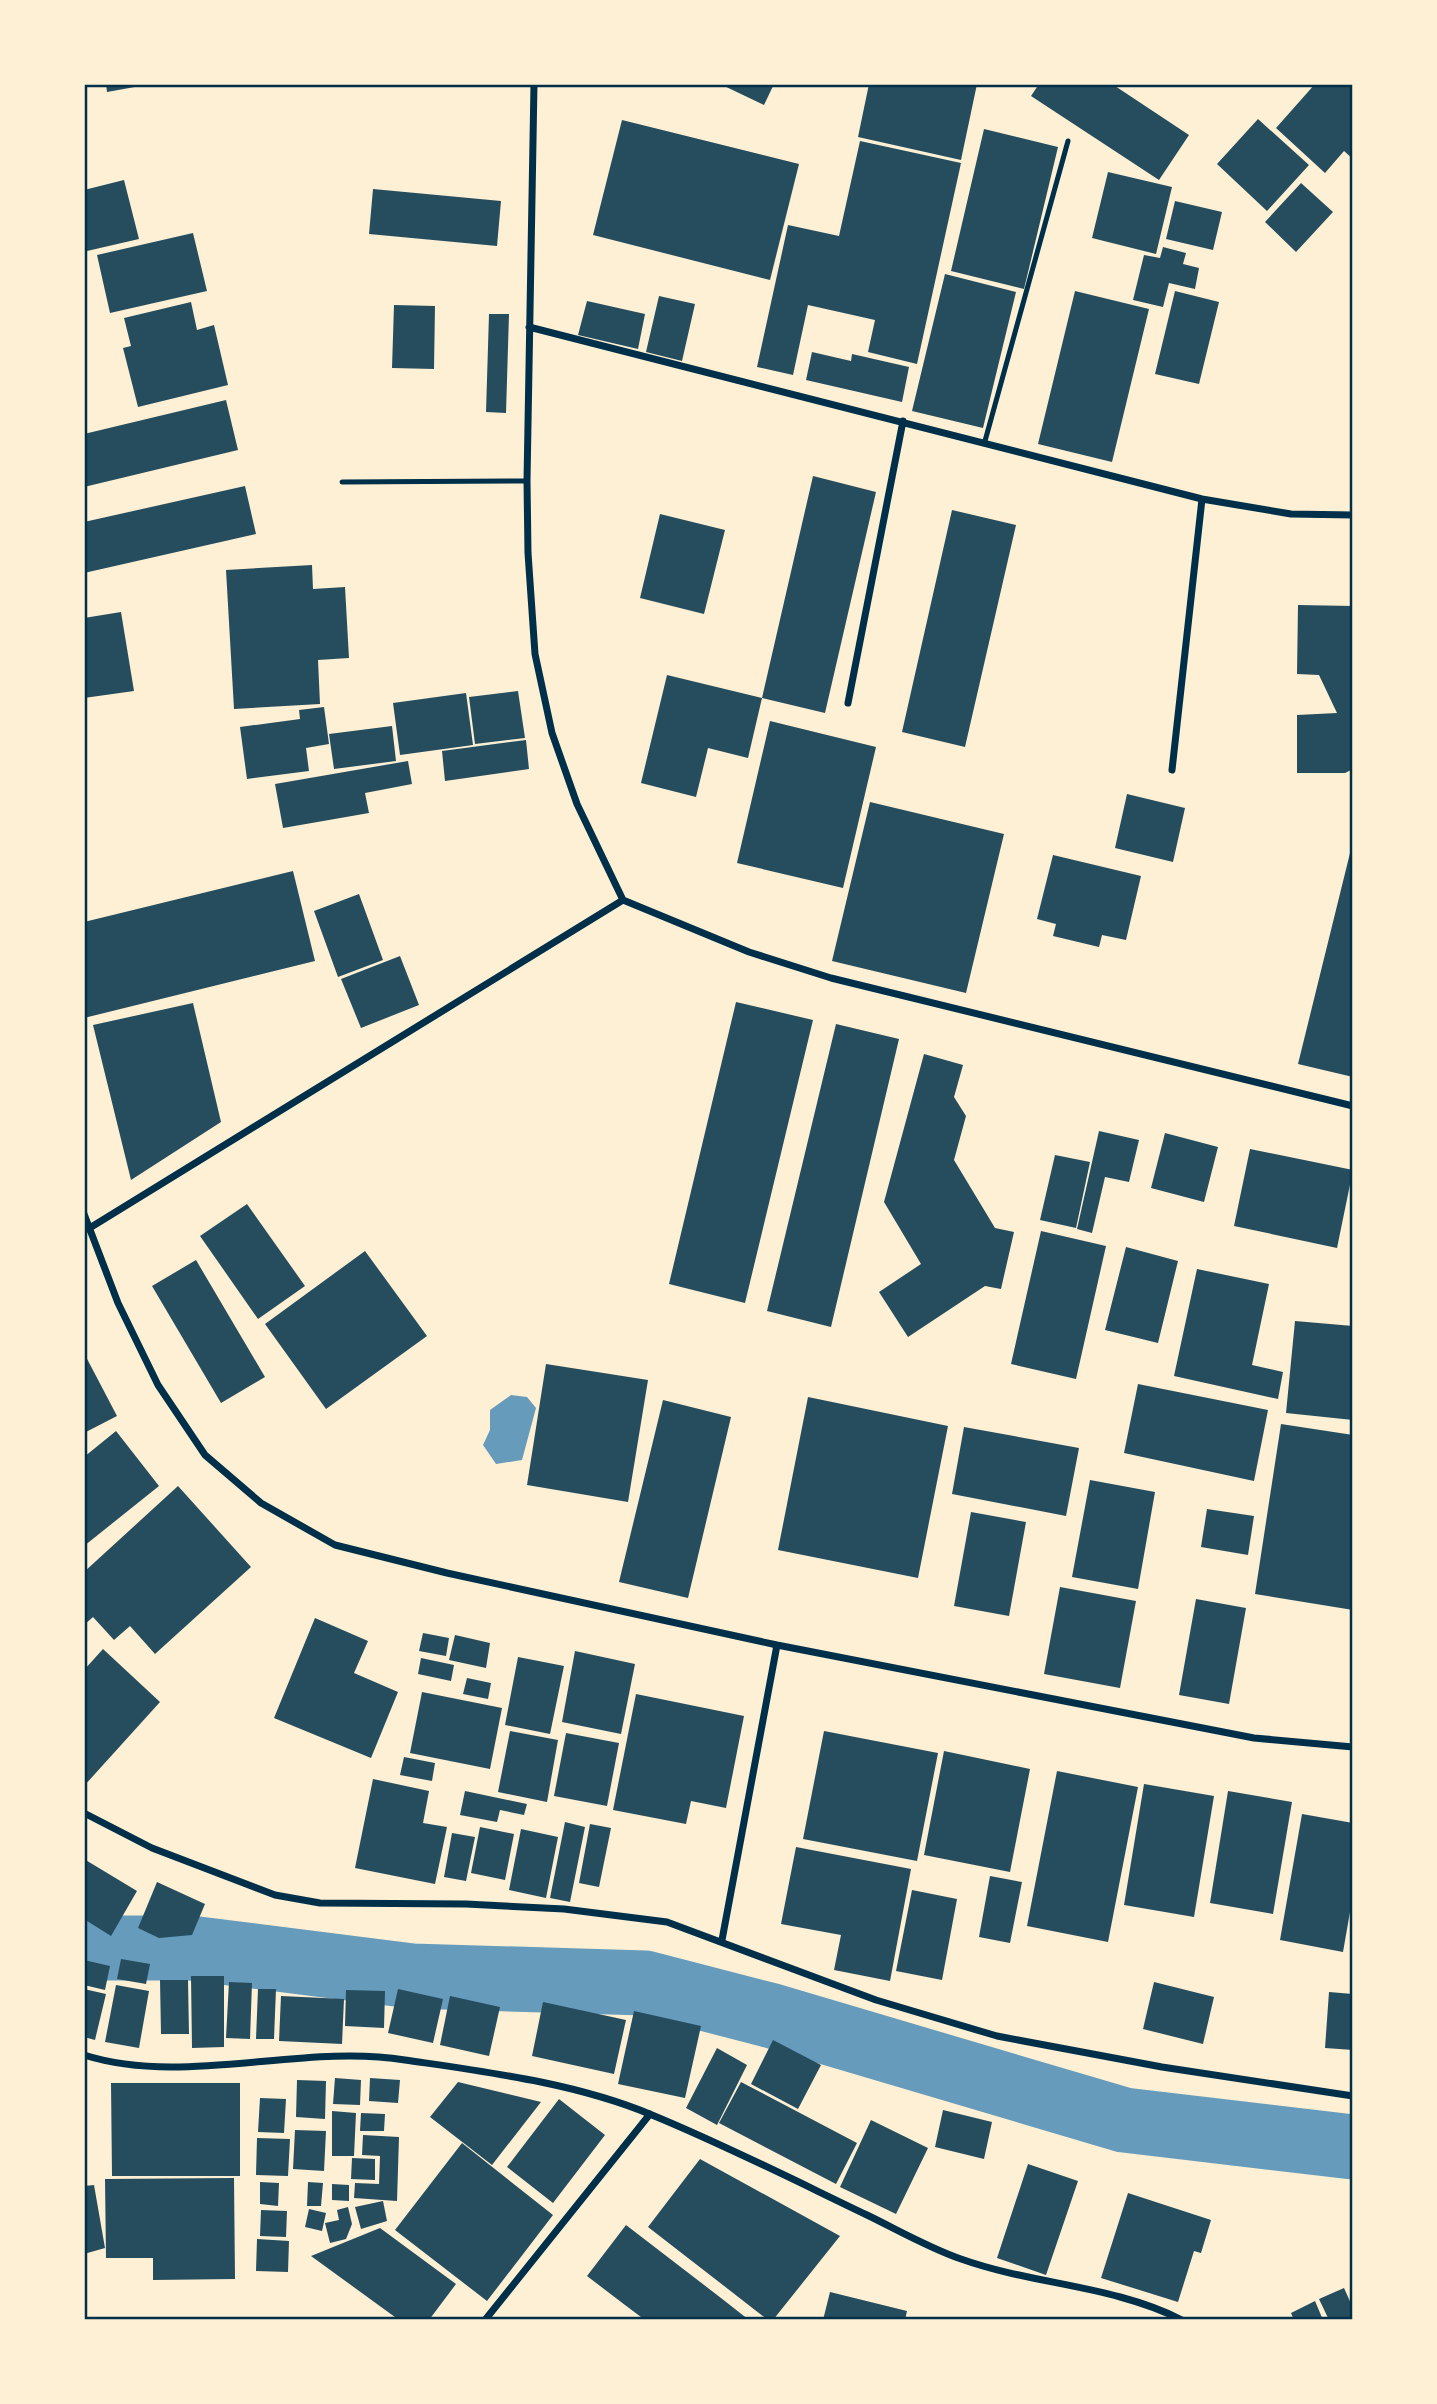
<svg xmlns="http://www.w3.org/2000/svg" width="1437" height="2404" font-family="'PT Sans',sans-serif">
<rect width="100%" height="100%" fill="#fdf0d5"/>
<path fill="#669bbc" d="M511 1395 527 1397 536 1408 522 1460 496 1464 483 1445 490 1430V1410Z"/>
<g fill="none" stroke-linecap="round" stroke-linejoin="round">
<path stroke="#669bbc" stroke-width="65" d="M84 1948H190L412 1976 645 1983 769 2015 1124 2120 1353 2147"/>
</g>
<path fill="#264d5e" d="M106 84H146V85L107 92Z
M720 84H774L764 105Z
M869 84H977L961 160 858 137Z
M1039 84H1112L1189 135 1159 180 1031 96Z
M1315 84H1353V159L1344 151 1325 173 1276 128Z
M1258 119 1309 165 1267 211 1217 164Z
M622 120 799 164 770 280 593 235Z
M984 129 1058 147 1024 289 951 271Z
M860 141 961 163 917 364 868 352 875 320 808 305 793 375 757 367 788 225 839 236Z
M1108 172 1172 187 1156 254 1092 238Z
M124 180 139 239 87 251 84 190Z
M1301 183 1333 212 1296 252 1265 222Z
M373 189 501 201 497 246 369 234Z
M1175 201 1222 212 1213 250 1166 239Z
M193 233 207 291 110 313 97 255Z
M1163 247 1186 253 1183 264 1199 268 1195 289 1169 283 1163 307 1133 300 1144 255 1160 258Z
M945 274 1016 292 983 428 912 411Z
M1075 291 1149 309 1112 462 1038 444Z
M1175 291 1219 302 1199 384 1155 374Z
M659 296 695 304 682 361 646 352Z
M587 301 645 314 638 349 578 335Z
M191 302 197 330 214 325 228 385 138 407 123 348 131 346 124 318Z
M394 305 435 306 434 369 392 368Z
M489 314H509L506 413 486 412Z
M812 352 851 361 852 354 909 367 902 402 806 380Z
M226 400 238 450 84 487V434Z
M813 476 876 492 825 713 762 698Z
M245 486 256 534 84 573V522Z
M952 510 1016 525 965 747 902 732Z
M660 514 725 530 704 614 640 598Z
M312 565 313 589 345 587 349 658 318 660 320 704 234 709 226 570Z
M1298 605 1353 606V769L1345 773H1297V715L1337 713 1319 675 1297 674Z
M121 612 134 691 84 698V618Z
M667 675 762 698 748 758 708 748 696 797 641 783Z
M518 691 525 738 475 744 469 697Z
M466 693 473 745 400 755 393 703Z
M324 707 329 744 306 748 309 771 247 779 240 727 300 719 299 710Z
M770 721 876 747 843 888 737 863Z
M392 726 396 761 334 769 329 734Z
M526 740 529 769 445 781 442 751Z
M408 761 412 784 365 793 369 813 283 828 275 784Z
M1127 794 1185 808 1173 862 1115 848Z
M870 802 1004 834 966 993 832 961Z
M1352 845H1353V1077L1298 1064Z
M1053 855 1141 876 1126 940 1102 935 1099 947 1053 936 1056 924 1037 919Z
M293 871 315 961 84 1018V922Z
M359 894 383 960 338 977 314 911Z
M400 956 419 1005 361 1028 341 979Z
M736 1002 813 1020 745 1303 669 1284Z
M193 1003 221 1122 131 1180 93 1025Z
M836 1024 899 1039 831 1327 767 1311Z
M924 1054 963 1065 954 1097 966 1116 954 1160 995 1228 1014 1232 1001 1289 985 1286 908 1337 879 1292 921 1264 884 1202Z
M1099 1131 1139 1140 1129 1182 1105 1177 1092 1233 1077 1229Z
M1165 1133 1218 1147 1204 1202 1151 1188Z
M1250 1149 1353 1170 1337 1248 1234 1226Z
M1055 1155 1090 1162 1076 1228 1040 1220Z
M247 1204 305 1286 258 1319 200 1236Z
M1041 1231 1106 1246 1076 1379 1011 1364Z
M1126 1247 1178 1261 1158 1343 1105 1330Z
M365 1251 427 1336 326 1409 265 1324Z
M196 1260 265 1377 221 1403 152 1286Z
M1197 1269 1269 1284 1252 1365 1283 1372 1278 1399 1174 1376Z
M1295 1321 1353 1326V1420L1286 1413Z
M84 1353 117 1416 84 1433Z
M546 1364 648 1380 628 1502 527 1485Z
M1138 1384 1268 1410 1254 1481 1124 1453Z
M808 1397 948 1426 918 1578 778 1550Z
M663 1400 731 1417 688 1598 619 1582Z
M1281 1424 1353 1435V1610L1255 1594Z
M964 1427 1079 1448 1066 1516 952 1494Z
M116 1431 159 1486 84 1546V1457Z
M1090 1480 1155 1492 1138 1589 1072 1577Z
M178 1486 251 1567 155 1654 130 1626 114 1640 93 1617 84 1625V1572Z
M1207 1509 1254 1516 1248 1555 1201 1547Z
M971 1512 1026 1522 1009 1616 954 1606Z
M1060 1587 1136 1601 1120 1688 1044 1674Z
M1196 1599 1246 1608 1229 1704 1179 1695Z
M315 1618 368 1641 354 1673 398 1692 371 1758 274 1718Z
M423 1633 449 1638 446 1656 419 1651Z
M455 1635 490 1643 486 1668 449 1660Z
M103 1649 160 1702 84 1786V1670Z
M575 1651 635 1664 621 1734 562 1722Z
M518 1657 564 1666 550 1734 505 1725Z
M421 1658 454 1665 451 1681 418 1674Z
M467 1678 491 1683 488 1699 463 1694Z
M422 1692 502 1708 490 1769 410 1753Z
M636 1694 744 1716 726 1808 691 1801 686 1824 613 1810Z
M510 1731 558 1740 547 1802 498 1792Z
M824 1731 938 1753 917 1861 803 1839Z
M566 1733 619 1743 607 1806 554 1796Z
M944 1751 1030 1769 1010 1872 924 1855Z
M404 1757 435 1763 432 1781 400 1775Z
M1057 1771 1138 1787 1108 1942 1027 1926Z
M373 1779 429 1791 423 1823 447 1827 435 1884 355 1868Z
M1144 1784 1214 1796 1194 1917 1124 1905Z
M465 1791 527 1804 524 1815 500 1810 497 1822 460 1815Z
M1228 1791 1292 1802 1273 1914 1210 1903Z
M1302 1814 1353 1823V1895L1343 1952 1280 1940Z
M565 1822 585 1827 570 1902 550 1898Z
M590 1824 611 1828 599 1887 579 1883Z
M480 1827 514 1834 505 1880 471 1873Z
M521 1829 558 1837 546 1898 509 1890Z
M452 1833 475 1837 466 1881 444 1877Z
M796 1847 911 1869 890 1981 834 1970 841 1935 781 1924Z
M84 1859 137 1891 111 1936 84 1919Z
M990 1876 1022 1882 1010 1943 979 1937Z
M157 1882 205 1904 192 1935 159 1938 138 1928Z
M912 1890 957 1899 942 1980 896 1971Z
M121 1959 150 1964 146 1984 117 1979Z
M84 1960 110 1966 105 1990 84 1985Z
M191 1976H224V2047L192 2048Z
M160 1980H188L189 2034H161Z
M229 1982 252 1983 250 2039 226 2038Z
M1154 1982 1214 1997 1203 2044 1143 2029Z
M116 1985 149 1991 139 2048 105 2042Z
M84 1989 106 1994 95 2040 84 2037Z
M258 1989H276L274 2039H256Z
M398 1989 443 1999 433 2043 388 2033Z
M346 1990 385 1991 384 2028 345 2026Z
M1329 1992 1353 1994V2050L1325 2048Z
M281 1996 344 1999 342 2044 279 2041Z
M450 1996 500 2007 489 2056 440 2045Z
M543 2002 626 2020 614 2074 532 2056Z
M634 2011 701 2026 685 2098 618 2084Z
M773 2040 821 2065 798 2109 751 2084Z
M717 2048 747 2065 717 2125 686 2108Z
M335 2078 361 2080 360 2105 333 2104Z
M370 2078 400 2080 398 2103 369 2101Z
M297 2080 326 2081 325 2119 296 2117Z
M458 2082 541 2102 492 2165 430 2117Z
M741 2082 857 2143 836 2184 719 2123Z
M111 2083H240V2176H112Z
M260 2098 286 2099 284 2133 258 2132Z
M559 2099 605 2135 553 2203 507 2167Z
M943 2110 992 2122 984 2159 935 2147Z
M332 2111 356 2113 354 2156H332Z
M361 2113 385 2114 384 2131H360Z
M871 2120 928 2148 896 2214 840 2187Z
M295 2130 326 2131 324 2171 293 2169Z
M363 2135 399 2137 397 2201 354 2198 355 2183 379 2184 380 2156 362 2155Z
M257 2138 290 2139 288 2176 256 2175Z
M462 2143 553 2215 487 2301 395 2230Z
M352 2158 375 2159V2180L351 2179Z
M700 2159 840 2236 773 2320H768L648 2227Z
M1028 2164 1078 2181 1046 2275 997 2258Z
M234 2178 235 2279 153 2280V2258H106L105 2179Z
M260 2182 279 2183 278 2206 260 2204Z
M308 2182 323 2183 321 2206H307Z
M332 2184 349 2185V2201L332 2200Z
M94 2185 105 2248 84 2254V2186Z
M1128 2193 1211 2220 1201 2253 1194 2251 1178 2302 1101 2278Z
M383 2201 387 2221 361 2229 355 2207Z
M348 2207 352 2224 346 2239 330 2243 325 2223 339 2220 337 2210Z
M309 2209 326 2213 322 2231 305 2227Z
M261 2210 287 2211 286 2237 260 2236Z
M626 2225 721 2298 749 2320H645L625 2305 587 2276Z
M380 2228 456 2284 429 2320H399L311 2256Z
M257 2239 289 2241 288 2272 256 2271Z
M1344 2288 1353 2308V2320H1329L1319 2299Z
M830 2292 907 2311 905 2320H823Z
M1315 2301 1323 2320H1294L1291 2313Z"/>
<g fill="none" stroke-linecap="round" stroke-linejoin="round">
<path stroke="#003049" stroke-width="5" d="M985 441 1068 141
M342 482 527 481"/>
<path stroke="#003049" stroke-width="7" d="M534 84 527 481 528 553 535 654 552 733 577 804 623 900 749 952 831 978 1353 1106
M529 327 1202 499 1291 514 1353 515
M848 703 903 421
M1172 770 1202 499
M84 1214 118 1303 158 1385 205 1455 261 1503 335 1545 447 1573 777 1645 1254 1738 1353 1747
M88 1229 623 900
M84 1813 152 1848 275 1895 320 1903 466 1904 564 1909 667 1922 876 2000 997 2036 1162 2067 1353 2096
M722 1940 777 1645
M84 2055C185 2087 301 2043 405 2060 487 2072 576 2083 652 2115 725 2145 796 2181 867 2215 898 2230 929 2248 961 2259 1034 2285 1113 2285 1182 2320
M485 2320 650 2114"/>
</g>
<rect width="1437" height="2404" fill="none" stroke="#fdf0d5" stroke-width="172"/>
<rect x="86" y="86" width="1265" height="2232" fill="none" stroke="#003049" stroke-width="2.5"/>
</svg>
